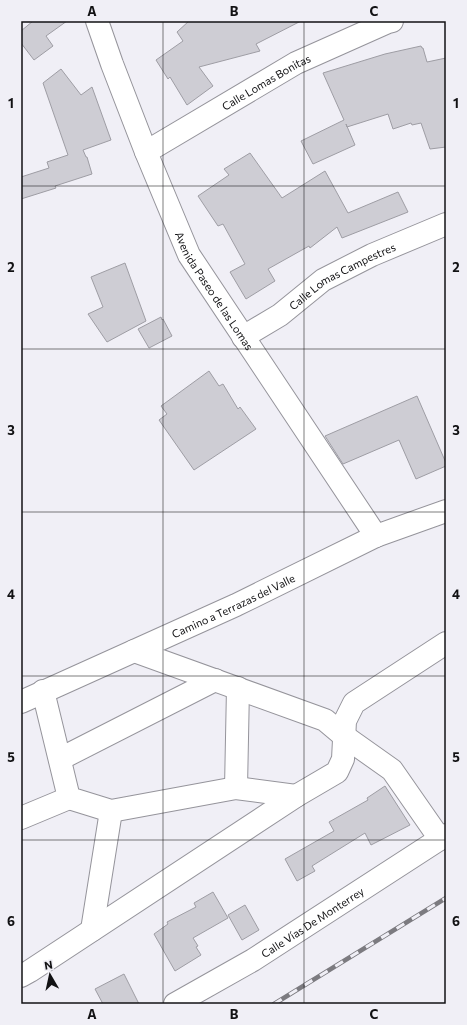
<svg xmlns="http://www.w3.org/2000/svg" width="467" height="1025" font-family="Commissioner,sans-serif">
<rect width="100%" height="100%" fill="#f0eff6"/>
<path fill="#cecdd4" stroke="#9e9da4" d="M33 21H67L46 36 53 46 34 60 21 43V31Z
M189 21H301L256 44 260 51 199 67 213 86 187 105 170 77 168 79 156 60 183 41 177 32Z
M421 46 422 48H423L427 62 446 58V147L430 149 421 123 412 125 411 123 393 129 388 114 347 127 346 124 355 145 313 164 301 141 344 120 323 73 385 54Z
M61 69 81 95 92 87 111 140 83 150 86 157H87L92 174 55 186 56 188 21 199V177L49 168 47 162 68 155 43 83Z
M250 153 282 198 325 171 348 213 398 192 408 212 342 238 337 227 310 248 309 246 268 269 275 281 246 299 230 272 245 264 223 224 218 226 198 196 229 175 224 169Z
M125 263 146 321 107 342 88 314 103 307 91 277Z
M161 317 162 320 163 319 172 336 149 348 138 329Z
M209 371 219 386 223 384 238 409 240 407 256 429 194 470 159 420 167 414 161 406Z
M417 396 446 463V466L416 479 399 440 343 464 325 436Z
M385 786 410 825 371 845 365 833 312 866 315 871 297 881 285 859 334 831 329 822 368 800 367 798Z
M213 892 228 918 193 938 198 946 196 947 201 955 175 971 154 934 168 924 167 922 196 907 194 903Z
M245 905 259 930 242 940 228 915Z
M124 974 139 1004H103L95 989Z"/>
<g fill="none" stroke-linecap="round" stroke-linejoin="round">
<g stroke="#95949b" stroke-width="24">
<g id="street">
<path id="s1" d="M146 152 296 63 388 22 392 21"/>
<path id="s2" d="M243 337 280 315 323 280 372 255 446 224"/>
<path d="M134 651 325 720 344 736 392 770 440 839"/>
<path d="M43 691 69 798 111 811 236 788 296 796"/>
<path d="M60 759 215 680"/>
<path d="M236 788 238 688"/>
<path d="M21 818 69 798"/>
<path d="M92 930 111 811"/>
<path d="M21 976 30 971 296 796 337 772 343 759 345 721 354 703 446 643"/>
<path id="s3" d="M175 1004 253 960 446 835"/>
</g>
</g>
<g stroke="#95949b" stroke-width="24">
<g id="secondary">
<path id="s4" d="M97 21 112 64 146 152 189 255 376 536"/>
<path id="s5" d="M21 702 236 605 376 536 446 511"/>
</g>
</g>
<use href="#street" stroke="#fff" stroke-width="22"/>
<use href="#secondary" stroke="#fff" stroke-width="22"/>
<g stroke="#7c7b80" stroke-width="4.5">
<path id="rail" d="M274 1004 446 898"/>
</g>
<use href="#rail" stroke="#f0eff6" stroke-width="3" stroke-dasharray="9" stroke-linecap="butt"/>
</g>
<path fill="none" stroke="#121214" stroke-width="1" stroke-opacity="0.55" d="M163 21V1004M304 21V1004M21 186H446M21 349H446M21 512H446M21 676H446M21 840H446"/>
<g text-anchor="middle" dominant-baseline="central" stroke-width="3" stroke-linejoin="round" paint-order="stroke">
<g font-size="11" fill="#121214" stroke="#f0eff6">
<text stroke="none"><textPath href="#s1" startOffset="139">Calle Lomas Bonitas</textPath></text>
<text stroke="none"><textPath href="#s2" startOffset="117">Calle Lomas Campestres</textPath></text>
<text stroke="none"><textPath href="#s4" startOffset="295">Avenida Paseo de las Lomas</textPath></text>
<text stroke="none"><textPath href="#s5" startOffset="233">Camino a Terrazas del Valle</textPath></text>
<text stroke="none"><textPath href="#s3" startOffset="160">Calle Vías De Monterrey</textPath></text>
</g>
</g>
<rect width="467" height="1025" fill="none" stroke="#f0eff6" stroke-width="44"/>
<g transform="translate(50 975) rotate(351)" stroke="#f0eff6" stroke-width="3" paint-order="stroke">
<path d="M0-3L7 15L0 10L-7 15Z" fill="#121214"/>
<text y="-6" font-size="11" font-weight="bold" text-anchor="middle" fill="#121214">N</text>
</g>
<rect x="22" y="22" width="423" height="981" fill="none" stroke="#121214" stroke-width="1.5"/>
<g font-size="13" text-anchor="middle" font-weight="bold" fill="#121214">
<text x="92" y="16">A</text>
<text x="234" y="16">B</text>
<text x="374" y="16">C</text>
<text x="11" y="108">1</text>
<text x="456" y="108">1</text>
<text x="11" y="272">2</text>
<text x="456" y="272">2</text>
<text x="11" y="435">3</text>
<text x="456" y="435">3</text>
<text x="11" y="599">4</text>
<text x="456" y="599">4</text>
<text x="11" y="762">5</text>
<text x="456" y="762">5</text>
<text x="11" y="926">6</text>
<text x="456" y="926">6</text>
<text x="92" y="1019">A</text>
<text x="234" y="1019">B</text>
<text x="374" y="1019">C</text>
</g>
</svg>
